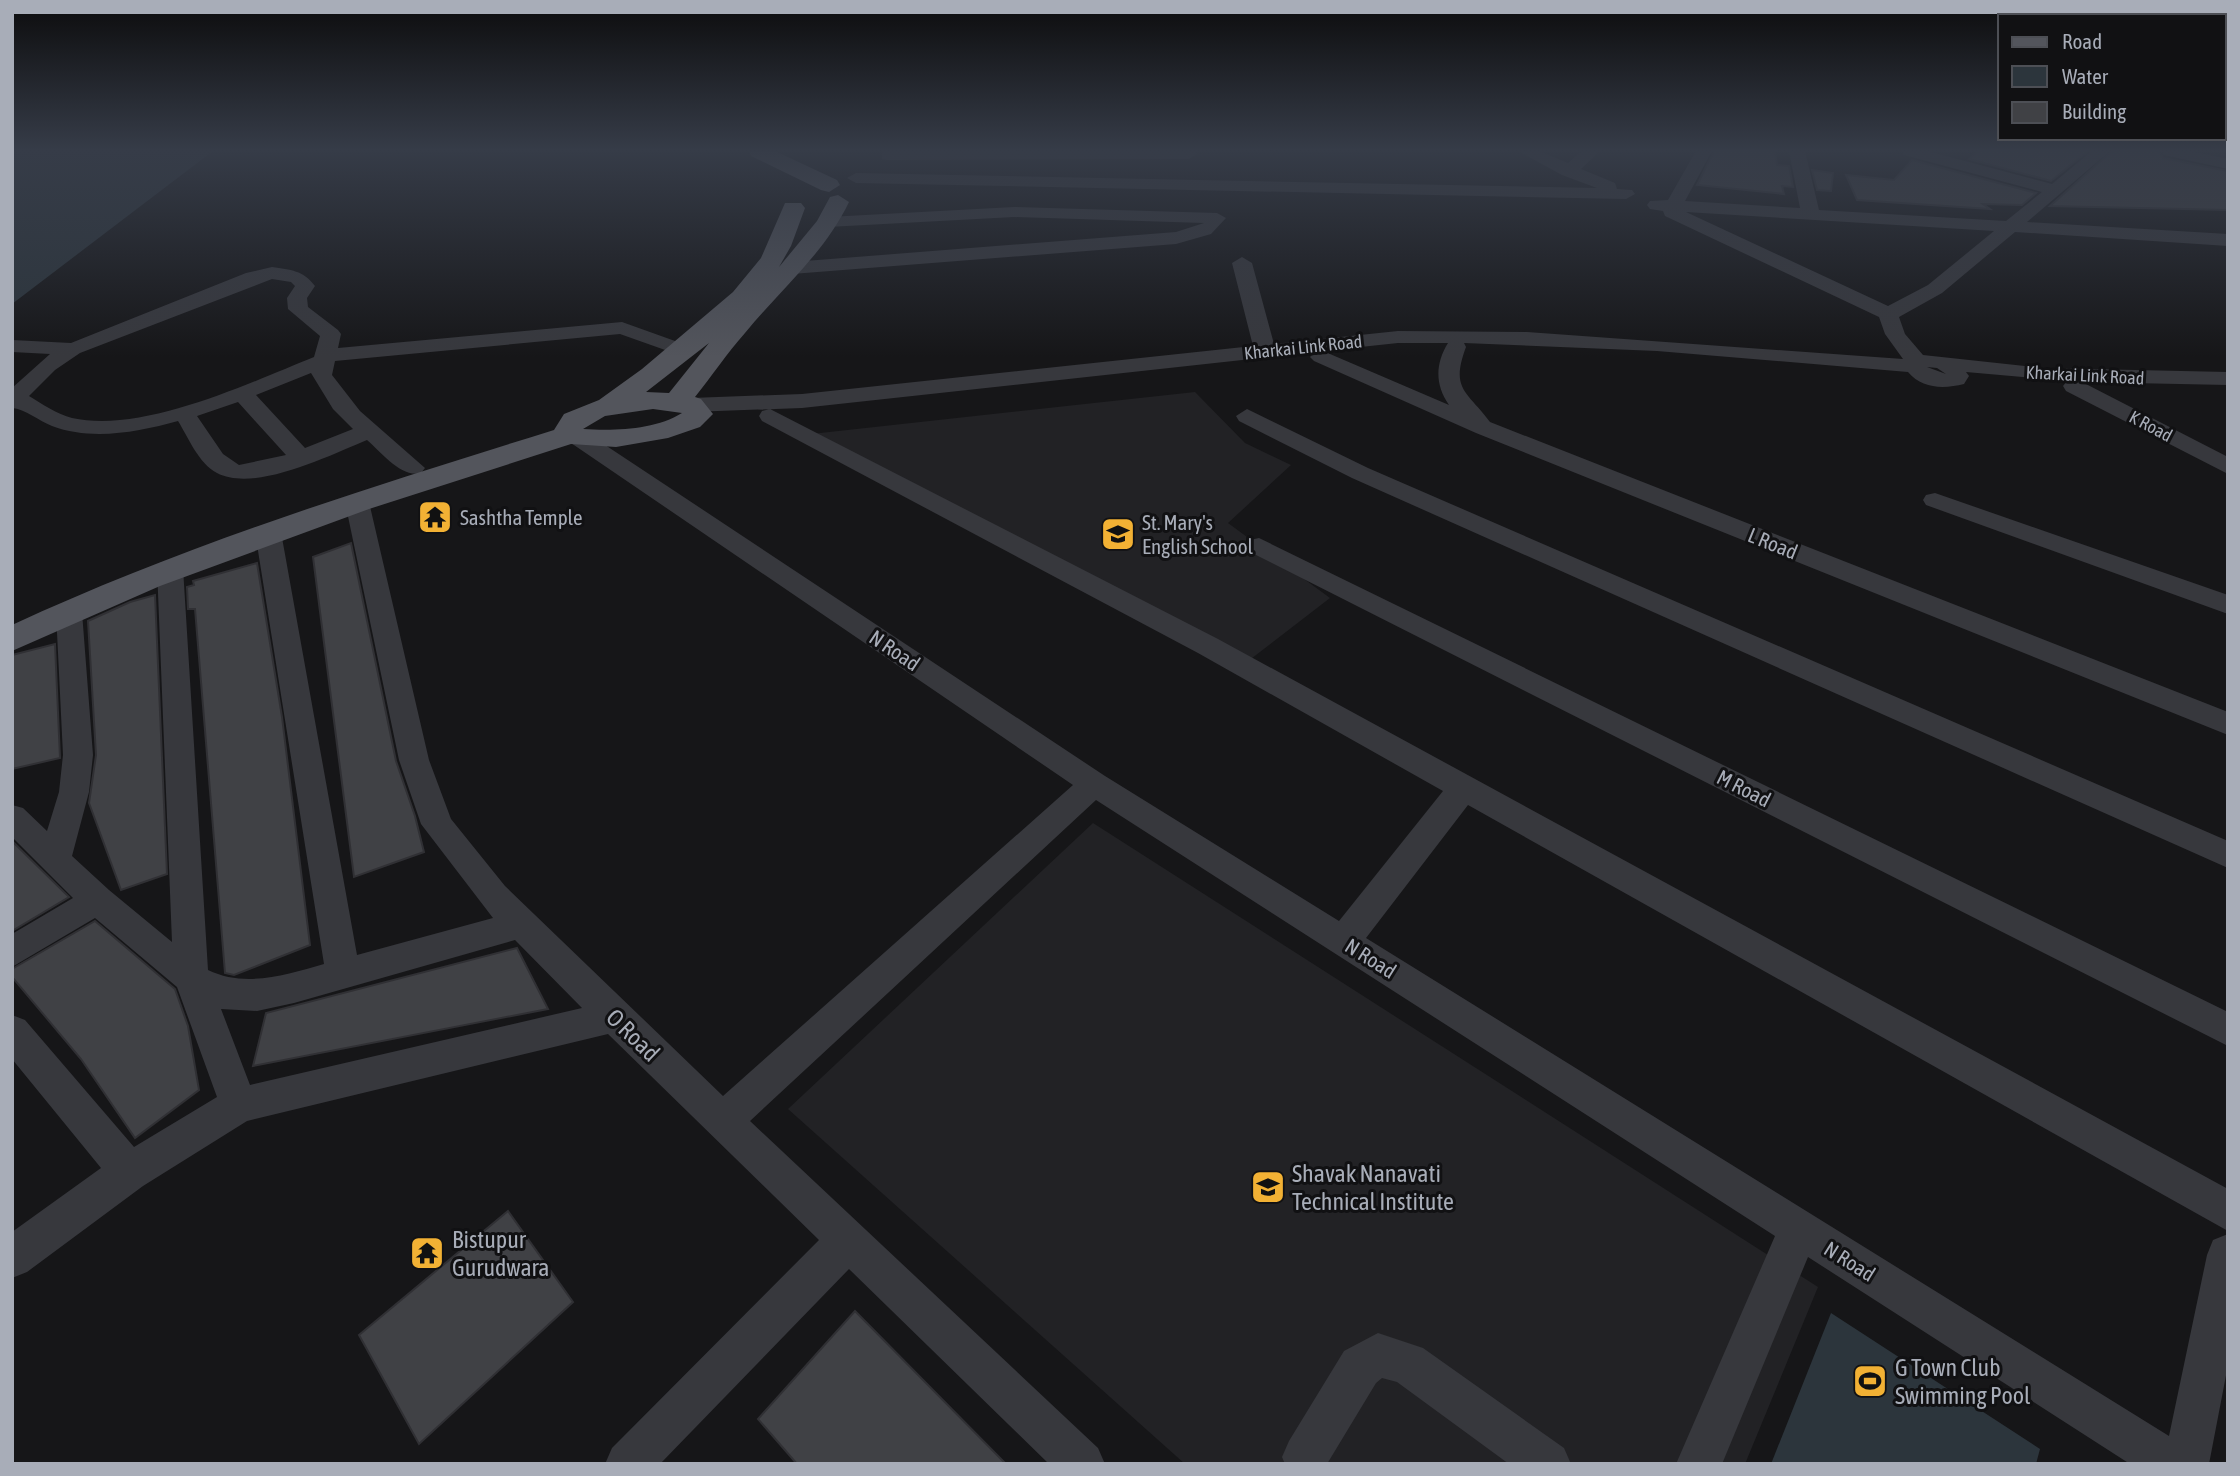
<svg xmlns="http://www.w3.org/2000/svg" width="2240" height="1476" font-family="'Asap Condensed',sans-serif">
<rect width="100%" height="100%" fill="#161618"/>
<path fill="#222225" d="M1195 392 1245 443 1291 465 1228 523 1330 598 1243 665 802 435Z
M1093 823 1818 1287 1745 1464H1185L788 1109Z"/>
<path fill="#2c353c" d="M12 151H213L12 304Z
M1831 1313 2040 1449 2036 1464H1771Z"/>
<path fill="#404145" stroke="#303034" stroke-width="2" d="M1714 151H1775L1777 165 1789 166 1793 187 1782 186 1784 194 1697 185Z
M1978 151H2088L2051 181 1969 159Z
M2112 151H2159L2163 158 2228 171V210L2050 206Z
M1912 160 2036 193 2022 205 1983 204 1990 209 1857 200 1846 175 1894 180Z
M1812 170 1833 173 1831 191 1817 190Z
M351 543 396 761 415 816 424 852 354 877 313 557Z
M257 563 282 717 310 945 234 975 225 973 195 609H188L187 587 194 585 193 581Z
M155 595 167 874 121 890 89 803 96 755 88 621 130 602Z
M55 644 60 758 12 769V655Z
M12 841 69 897 12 931Z
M95 921 175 989 188 1026 199 1090 135 1138 81 1059 12 977V969Z
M517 948 548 1009 253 1066 266 1013Z
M508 1211 573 1302 419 1444 359 1335Z
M855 1311 1006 1464H797L758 1419Z"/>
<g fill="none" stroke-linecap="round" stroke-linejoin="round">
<path fill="#37383d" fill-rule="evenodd" d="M882 151H1195L1197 154 1189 159 888 160 882 159Z
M1518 151H1539L1568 163 1582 151H1600L1581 169 1615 183 1617 189 1632 190 1635 194 1626 199 856 183 847 178 856 173 1597 188 1562 175Z
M1696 151H1712L1685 201 1800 208 1789 151H1805L1819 210 2006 221 2042 192 1904 155 1902 151H1927L2052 184 2092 151H2110L2027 222 2228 234V246L2015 232 1942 293 1899 317 1905 334 1923 355 2043 368 2228 372V385L2082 382 2228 457V474L2066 391 2063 386 2067 381 1966 372 1969 376 1964 384C1944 389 1922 389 1908 372L1657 351 1464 343 1466 347C1450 390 1467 391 1490 422L2228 712V735L1476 433 1314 361 1310 357 1315 352 802 408 691 412 680 405 691 398 802 394 1253 346 1232 263 1242 257 1252 263 1274 344 1398 331 1527 332 1903 359 1885 334 1879 317 1665 216 1663 211 1650 209 1647 205 1650 201 1668 200ZM1686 212 1994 231 1928 285 1888 306ZM1398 343H1448C1435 364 1435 385 1449 405L1323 351ZM1927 367 1937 368 1946 374Z
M2162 151H2190L2228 159V169L2164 155Z
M1014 207 1217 213 1226 218 1211 234 1176 244 792 274 782 268 792 262 1176 232 1204 223 1014 217 828 227 819 222 828 217Z
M272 267C291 270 303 270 315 286L307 298 308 307 338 330 341 334 338 348 622 322 689 346 693 350 682 356 620 334 335 361 332 375 360 411 425 468 421 473C401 478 382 453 367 440 330 455 255 493 217 473 199 464 188 437 178 421 138 432 92 441 52 426 39 421 25 409 12 408V388L50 354 12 352V340L71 343 246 273ZM272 279 291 282 295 286 287 298 288 309 320 336 314 357C249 383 143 434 72 418 57 414 42 404 29 396L55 370 80 353ZM311 373 333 409 353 429 305 448 256 395ZM238 402 286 455 239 465 223 454 197 416Z
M770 409 1218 639 2228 1189V1231L1468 805 1366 938 2169 1436 2207 1255 2213 1240 2228 1234V1365L2209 1464H2130L1808 1257 1722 1464H1676L1775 1236 1096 800 750 1121 1098 1448 1105 1464H1049L849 1269 660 1464H605L612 1448 819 1240 608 1034 247 1121 143 1186 27 1272 12 1278V1232L101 1168 12 1059V1015L25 1020 134 1147 217 1097 177 987 95 918 12 967V934L73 898 12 837V805L23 808 47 831 59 792 63 755 56 612 59 606 69 603 79 606 82 612 93 755 89 792 72 856 109 890 172 942 157 568 161 562H179L183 568 208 970C245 988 286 975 324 964L255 532 259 527H277L281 532 357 955 493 918 421 824 399 760 345 502 348 497H366L369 502 429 760 451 819 505 886 723 1096 1073 785 571 443 568 438 571 433H587L1105 776 1339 921 1443 791 1198 653 762 421 759 416 762 411ZM515 940 582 1008 250 1085 221 1009 257 1011 294 1003Z
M1247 409 1368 468 2228 841V868L1352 478 1239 421 1236 416Z
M1935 493 2228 595V614L1926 505 1923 500 1926 495Z
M1259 538 2228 1012V1046L1250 552 1246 546 1250 540Z
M1378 1333 1423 1348 1564 1448 1571 1464H1509L1397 1382 1382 1378 1376 1383 1327 1464H1285L1282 1457 1289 1441 1344 1351Z"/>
<path fill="#53555c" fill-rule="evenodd" d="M749 151H775L837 180 840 185 829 192 821 190 751 156Z
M838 195 849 202C824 254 781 289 745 333 727 353 712 376 695 397L701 399 713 414 700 427 668 438 616 447 571 444 369 509 160 586 12 651V625C187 544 370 487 554 430L564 414 599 400 642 369 733 292 761 258 785 203H801L805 208 791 246 779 267 817 221 830 197ZM709 343 669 393 646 392ZM653 409 682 413C655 430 614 431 583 429L605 416Z"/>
</g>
<linearGradient id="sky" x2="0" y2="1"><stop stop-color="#0c0c0d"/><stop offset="0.42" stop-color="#363c48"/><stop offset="1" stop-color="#363c48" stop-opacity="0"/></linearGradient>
<rect width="2240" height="357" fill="url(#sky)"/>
<defs>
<g id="temple-square" transform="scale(1.75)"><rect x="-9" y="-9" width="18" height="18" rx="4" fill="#f2b134" stroke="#111113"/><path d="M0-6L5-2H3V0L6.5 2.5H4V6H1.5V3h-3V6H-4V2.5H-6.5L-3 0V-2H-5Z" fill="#111"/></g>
<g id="school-square" transform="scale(1.75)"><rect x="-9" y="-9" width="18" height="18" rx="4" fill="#f2b134" stroke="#111113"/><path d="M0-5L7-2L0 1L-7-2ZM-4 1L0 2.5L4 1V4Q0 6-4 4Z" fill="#111"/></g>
<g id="stadium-square" transform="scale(1.75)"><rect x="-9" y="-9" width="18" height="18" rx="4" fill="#f2b134" stroke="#111113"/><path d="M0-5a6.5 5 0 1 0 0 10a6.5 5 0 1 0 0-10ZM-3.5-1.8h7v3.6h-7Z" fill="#111"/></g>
</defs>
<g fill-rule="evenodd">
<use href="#temple-square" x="435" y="517"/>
<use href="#school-square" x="1118" y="534"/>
<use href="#school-square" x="1268" y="1187"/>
<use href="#temple-square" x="427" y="1253"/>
<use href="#stadium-square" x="1870" y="1381"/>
</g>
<g text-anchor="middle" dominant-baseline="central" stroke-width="6" stroke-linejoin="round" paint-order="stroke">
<g font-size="18" fill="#a8adb8" stroke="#111113">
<text transform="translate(1303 347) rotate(-6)">Kharkai Link Road</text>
<text transform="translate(2085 375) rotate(3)">Kharkai Link Road</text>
<text transform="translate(2151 426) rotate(28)">K Road</text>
</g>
<g font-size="21" fill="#a8adb8" stroke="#111113" text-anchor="start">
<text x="460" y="517">Sashtha Temple</text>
<text x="1142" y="522">St. Mary's<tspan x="1142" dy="24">English School</tspan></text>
</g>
<g font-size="21" fill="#a8adb8" stroke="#111113">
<text transform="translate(1773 543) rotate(22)">L Road</text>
<text transform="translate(895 650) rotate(34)">N Road</text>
<text transform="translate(1744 788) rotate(27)">M Road</text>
<text transform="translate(1371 958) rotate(32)">N Road</text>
<text transform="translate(1850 1261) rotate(32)">N Road</text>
</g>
<g font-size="24" fill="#a8adb8" stroke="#111113">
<text transform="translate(633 1035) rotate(44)">O Road</text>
</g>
<g font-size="24" fill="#a8adb8" stroke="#111113" text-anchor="start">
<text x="1292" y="1173">Shavak Nanavati<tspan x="1292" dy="28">Technical Institute</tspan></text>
<text x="452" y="1239">Bistupur<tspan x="452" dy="28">Gurudwara</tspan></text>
<text x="1895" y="1367">G Town Club<tspan x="1895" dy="28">Swimming Pool</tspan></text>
</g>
</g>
<rect width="2240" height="1476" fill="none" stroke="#a8adb8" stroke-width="28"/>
<rect x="1998" y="14" width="228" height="126" fill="#111113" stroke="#4d4f55" stroke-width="2"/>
<rect x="2012" y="37" width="35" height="10" fill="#53555c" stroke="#4d4f55" stroke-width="2"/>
<text x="2062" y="49" font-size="21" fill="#a8adb8">Road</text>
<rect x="2012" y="66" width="35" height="21" fill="#2c353c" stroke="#4d4f55" stroke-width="2"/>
<text x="2062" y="84" font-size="21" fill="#a8adb8">Water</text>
<rect x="2012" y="102" width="35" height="21" fill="#404145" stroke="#4d4f55" stroke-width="2"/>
<text x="2062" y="119" font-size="21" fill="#a8adb8">Building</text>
</svg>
